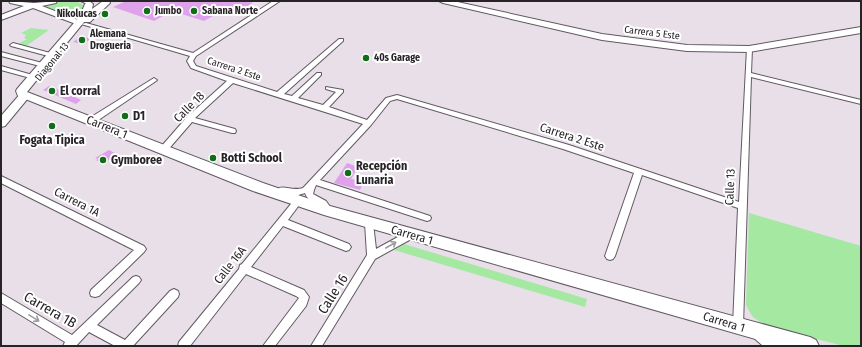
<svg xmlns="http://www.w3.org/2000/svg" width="862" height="347" font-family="'Fira Sans Condensed',sans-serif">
<rect width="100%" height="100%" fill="#e8dfe9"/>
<path fill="#a5e8a2" d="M61 1C69 1 82 0 85 8L81 16 76 17 45 6 46 4Z
M31 28 49 30 26 46 18 44 27 39 24 38 26 35 21 33Z
M749 213 861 246V346H844L765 326 752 316 746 305Z
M404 244 587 299 585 307 394 250Z"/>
<path fill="#dda2ea" d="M126 1H245L253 3 248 6 255 8 248 12 241 10 233 14 222 11 204 21 172 11 154 21 113 7Z
M81 36 92 39 82 44 73 42Z
M49 86 65 92 73 88 83 92 75 97 81 100 76 104 43 90Z
M109 150 117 154 105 163H101L96 160 98 159 95 158Z
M347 163 358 167 351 179 364 181 360 190 334 183Z"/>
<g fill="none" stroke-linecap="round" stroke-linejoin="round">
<g stroke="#615962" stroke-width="2">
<path id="street" d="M273 1H280L196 56 193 61 196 66 277 92 339 39H343V41L284 94 292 96 317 73H321V75L298 98 323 105 336 92 326 89V87L343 90V92L329 107 367 120 386 98 397 95 569 145 739 202 747 48 749 47 752 49 751 73 861 100V104L751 77 743 326 742 330 738 331 734 330 733 326 738 208 642 175 615 256 613 259 610 260 607 259 605 256 634 173 563 149 397 99 390 101 371 125 320 180 430 216 431 218 430 220 427 221 316 185 314 190 313 194 326 201 333 211 332 213C324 216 325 209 320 205 314 201 308 202 305 193L295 196 279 192 278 190 279 188C287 186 292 191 303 188L363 124 233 83 195 118 235 129 236 131 235 133H232L192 122 166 152H160L159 150 160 148 187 117 227 81 191 68 187 61 190 56 81 24 86 23 193 53Z
M13 43 54 54 55 55 52 57 11 46 10 45Z
M1 52 46 64 47 65 44 67 1 56Z
M1 66 36 76 37 77 34 79 1 70Z
M154 78 157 80 156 81 94 123H88L87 121 88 119Z
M1 176 144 246 146 249 144 252 99 296 95 297 91 296 90 293 91 290 134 250 1 183Z
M298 198 301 199 302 201 288 220 349 244 351 247 349 250 346 251 283 226 251 267 304 290 309 297 306 306 275 346H263L299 298 296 296 246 274 190 346H178L179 342 239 269 240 265 242 264 295 199Z
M369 219 372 221 373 223 376 249 407 232 410 231 413 232 414 235 413 238 375 259 322 346H311L367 255 365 223 366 221Z
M136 276 139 277 141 280 139 283 97 325 125 340 170 291 174 289 178 291 179 294 178 297 133 346H115L89 332 76 346H63L65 342 1 303V293L72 335 133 277Z"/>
</g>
<g stroke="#615962" stroke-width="2">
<path id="secondary" d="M9 1 34 3 57 1 56 3 42 6 83 22 79 25 76 24 33 8 1 20V15L24 6 10 3Z
M81 1H90L91 2 87 4Z
M439 1H453L602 34 687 45 749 46 861 27V33L749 52 687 51 602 40 443 3Z
M25 92 30 95 29 97 5 126 1 127V116L21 93Z
M760 325C769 329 779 337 783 346H763L754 338 752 333 754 328Z"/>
</g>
<g stroke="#615962" stroke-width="2">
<path id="primary" d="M89 1 93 4 92 9 103 1H109L110 3 90 22H84L27 92 263 183 330 206 810 337 816 340 819 346H780L324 215 253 191 18 96 16 91 17 89 80 16 85 4Z"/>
</g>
<use href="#street" fill="#fff" fill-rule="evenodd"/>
<use href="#secondary" fill="#fff" fill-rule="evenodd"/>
<use href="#primary" fill="#fff" fill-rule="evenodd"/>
</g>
<defs><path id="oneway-shaft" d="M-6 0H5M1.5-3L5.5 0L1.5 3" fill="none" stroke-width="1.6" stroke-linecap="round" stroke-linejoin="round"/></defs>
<g stroke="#9e9c9e">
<use href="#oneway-shaft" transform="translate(391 245) rotate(-30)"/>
<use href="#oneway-shaft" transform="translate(34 318) rotate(31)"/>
</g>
<g fill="#116d18" stroke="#fff" stroke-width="1.5">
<circle cx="147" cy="11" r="4"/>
<circle cx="194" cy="11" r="4"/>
<circle cx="105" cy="14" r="4"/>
<circle cx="82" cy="40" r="4"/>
<circle cx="366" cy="58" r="4"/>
<circle cx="52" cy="91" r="4"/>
<circle cx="125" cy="116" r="4"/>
<circle cx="52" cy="126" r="4"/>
<circle cx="213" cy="158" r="4"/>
<circle cx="103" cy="160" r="4"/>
<circle cx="348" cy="173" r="4"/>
</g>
<g text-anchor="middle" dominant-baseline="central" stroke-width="4" stroke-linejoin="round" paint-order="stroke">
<g font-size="10" font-weight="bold" fill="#272327" stroke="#fff" text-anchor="start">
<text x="155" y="11">Jumbo</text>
<text x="202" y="11">Sabana Norte</text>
<text x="97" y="14" text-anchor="end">Nikolucas</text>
<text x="90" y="34">Alemana<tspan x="90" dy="12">Drogueria</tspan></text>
<text x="374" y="58">40s Garage</text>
</g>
<g font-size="10" fill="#272327" stroke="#fff">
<text transform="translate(652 33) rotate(7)">Carrera 5 Este</text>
<text transform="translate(52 62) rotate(-50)">Diagonal 13</text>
<text transform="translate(234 69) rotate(18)">Carrera 2 Este</text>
</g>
<g font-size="12" font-weight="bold" fill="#272327" stroke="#fff" text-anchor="start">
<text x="60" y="91">El corral</text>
<text x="133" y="116">D1</text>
<text x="52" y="140" text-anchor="middle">Fogata Tipica</text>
<text x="221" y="158">Botti School</text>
<text x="111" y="160">Gymboree</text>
<text x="356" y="166">Recepción<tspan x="356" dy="14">Lunaria</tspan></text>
</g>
<g font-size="12" fill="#272327" stroke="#fff">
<text transform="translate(189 107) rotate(-45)">Calle 18</text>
<text transform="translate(107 127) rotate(22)">Carrera 1</text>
<text transform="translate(572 137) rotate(18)">Carrera 2 Este</text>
<text transform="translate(730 187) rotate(-88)">Calle 13</text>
<text transform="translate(77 202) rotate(27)">Carrera 1A</text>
<text transform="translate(412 235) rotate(16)">Carrera 1</text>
<text transform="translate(230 265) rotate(-52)">Calle 16A</text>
<text transform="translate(724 322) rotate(17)">Carrera 1</text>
</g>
<g font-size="14" fill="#272327" stroke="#fff">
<text transform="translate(333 294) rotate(-58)">Calle 16</text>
<text transform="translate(50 310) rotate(30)">Carrera 1B</text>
</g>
</g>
<rect width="862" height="347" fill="none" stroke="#272327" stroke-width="4"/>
</svg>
